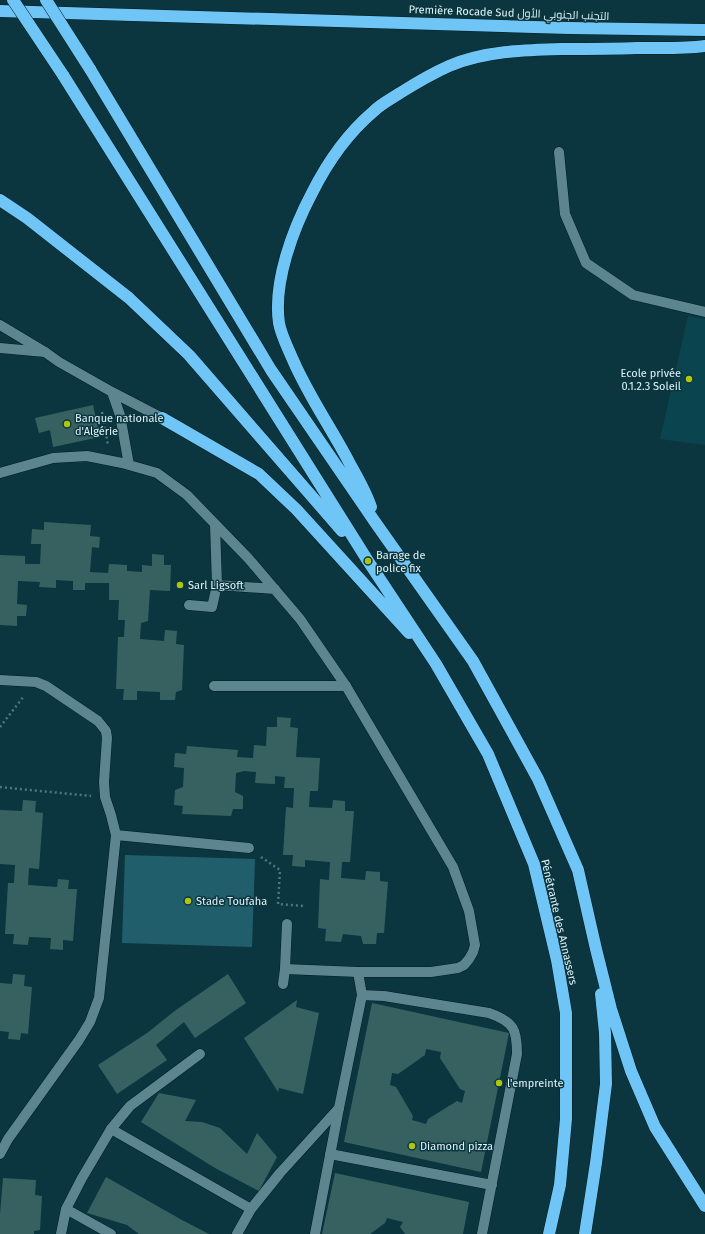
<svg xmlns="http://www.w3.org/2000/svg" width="705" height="1234" font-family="'Fira Sans',Cairo,sans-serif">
<rect width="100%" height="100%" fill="#0c363f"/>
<path fill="#0a444e" d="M688 316 705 319V445L660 439Z"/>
<path fill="#215e6c" d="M125 855 255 859 252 947 122 943Z"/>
<path fill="#376161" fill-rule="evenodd" d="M93 405 100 437 53 447 50 430 39 433 35 418Z
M44 522 91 525 90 536 100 537 99 548 92 547 90 572 108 573 109 564 127 565V571L142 572V565L152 566V554L164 555V565H171L170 591 150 590 148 621 141 623 140 639 164 641 165 630 177 631 176 644 184 645 182 690 176 692 175 700H160V692L137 691V700H123L124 689H116L118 637H124L125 620H118L119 600H109V583H85V590H73V581L56 580V588L39 587 40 582 18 581 17 604 27 605 26 616H17V626L0 625V555L25 556V564H40L41 544H31L32 529 44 530Z
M277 717 291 718 290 727 298 728 296 757 320 758 318 791H310L309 807 332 808 333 800 345 801V811H354L350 862H342L341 878 365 880 366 871 380 872V881L388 882 384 933H377L376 944H363L361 936 343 934 341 942 325 941 326 929 318 928 320 879 329 880 330 862 305 860V867L292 866 293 855H283L286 807 293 808 294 788H284L285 777 275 776V784L255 783 256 772 244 771 236 773 235 792 243 796V809H233L231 816 182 814 183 806 174 805 175 790 183 787 184 768 174 767 175 753 186 754 187 746 238 750 237 757 253 758 254 745 266 746 267 727H277Z
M23 800 36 801 35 812 43 813 39 869 29 868 28 885 57 887 58 879 69 880 68 889H77L73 941 63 940V950L50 949 51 938 29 937 28 945 13 944 14 934H5L8 883H14L15 865 0 864V810L22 811Z
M13 974 25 975 24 986 32 987 28 1034 21 1033 20 1040 8 1039 9 1032 0 1031V983L12 984Z
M228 974 246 1003 195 1038 184 1022 156 1045 167 1060 117 1094 98 1065 147 1033 176 1010Z
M297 1000 296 1007 319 1013 303 1094 279 1088 278 1092 244 1038Z
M372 1003 509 1033 481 1172 344 1142ZM426 1049 441 1052 440 1058 460 1089 465 1091 462 1103 457 1101 428 1119 426 1124 412 1120 413 1116 396 1087 390 1085 392 1073 398 1074 425 1055Z
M159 1093 196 1100 185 1121 202 1122 220 1128 247 1154 257 1133 277 1157 259 1191 215 1168 141 1122Z
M335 1173 469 1202 463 1234H405L400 1227 403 1222 387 1218 385 1223 370 1234H322Z
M106 1177 182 1220 209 1234H139L127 1225 87 1213Z
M3 1178 36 1180 35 1195 42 1196 40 1230 34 1231V1234H0V1214Z"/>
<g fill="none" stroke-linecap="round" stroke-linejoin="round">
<g stroke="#001c22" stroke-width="11">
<path id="lane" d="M0 348 45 352
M214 686H346
M116 835 249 848
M285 969 358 972
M283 984 285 969 287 924
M362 995 384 996 489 1013C514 1022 517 1029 517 1054L482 1234
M111 1129 130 1106 200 1054
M330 1154 492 1185
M315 1234 339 1108"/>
</g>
<g stroke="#001c22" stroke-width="11">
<path id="street" d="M559 152 565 214 586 263 633 295 705 312
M0 325 45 352 59 362 112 392 162 418
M112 392 120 415 129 465
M0 473 53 458 87 456 122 463 157 473 187 495 248 558 300 619 346 686 453 867 469 911 475 945 473 952 469 959 464 965 458 968 431 972H358L362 995 339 1108 280 1173 251 1209 237 1234
M215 524 217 585
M189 605 212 607 217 585 275 589
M0 680 36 682 46 686 98 721 106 731 107 738 104 782 105 797 111 815 116 835 99 998 90 1022 79 1040 8 1139 0 1154
M66 1209 111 1234
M61 1234 66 1209 82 1178 111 1129 251 1209"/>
</g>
<g stroke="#001c22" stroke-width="13">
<path id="highway" d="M0 11 569 28 705 30
M90 69 271 370 375 522 473 661 538 779 578 870 596 949 611 1009 631 1071 655 1127 705 1206
M63 75 368 561 436 664 488 754 534 864 557 960 566 1013V1119L560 1185 549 1234
M0 200 27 218 129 298 189 355 342 531
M162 418 259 474 296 509 409 633
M371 507C366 492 358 478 350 464 332 429 309 397 293 360 288 348 281 335 279 323 273 282 293 229 312 193 327 163 348 133 374 111 381 104 391 99 400 93 416 83 431 74 449 66 484 51 524 50 562 49 587 49 612 49 637 48 660 48 683 49 705 46
M585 1234 596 1163 606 1084 605 1033 601 994"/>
</g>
<path stroke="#53767e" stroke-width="2.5" stroke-dasharray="2 3" stroke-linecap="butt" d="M102 412 108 445
M0 727 24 696
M0 787 91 796
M261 857 280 870 278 904 303 906"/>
<use href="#lane" stroke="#5d8590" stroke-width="10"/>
<use href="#street" stroke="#5d8590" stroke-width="10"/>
<use href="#highway" stroke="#6fc6f6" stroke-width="12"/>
<g stroke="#001c22" stroke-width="13" stroke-linecap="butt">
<path id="highway-bridge" d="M13 0 63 75
M46 0 90 69"/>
</g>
<use href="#highway-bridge" stroke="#6fc6f6" stroke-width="12"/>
</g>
<g fill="#aec60c" stroke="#0c363f" stroke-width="1.5">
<circle cx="689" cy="379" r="4"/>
<circle cx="67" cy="424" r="4"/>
<circle cx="368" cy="561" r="4"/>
<circle cx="180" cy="585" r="4"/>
<circle cx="188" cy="901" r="4"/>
<circle cx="499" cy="1083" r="4"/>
<circle cx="412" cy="1146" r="4"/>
</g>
<g text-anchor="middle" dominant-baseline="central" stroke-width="3" stroke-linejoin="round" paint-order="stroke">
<g font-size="11" fill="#def4f9" stroke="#0c363f">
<text transform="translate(509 13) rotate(2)">Première Rocade Sud التجنب الجنوبي الأول</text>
<text transform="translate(559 922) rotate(77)">Pénétrante des Annassers</text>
</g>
<g font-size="11" fill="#def4f9" stroke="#0c363f" text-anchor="start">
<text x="681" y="373" text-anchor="end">Ecole privée<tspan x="681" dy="13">0.1.2.3 Soleil</tspan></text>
<text x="75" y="418">Banque nationale<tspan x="75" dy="13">d'Algérie</tspan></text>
<text x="376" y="555">Barage de<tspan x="376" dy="13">police fix</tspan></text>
<text x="188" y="585">Sarl Ligsoft</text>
<text x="196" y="901">Stade Toufaha</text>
<text x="507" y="1083">l'empreinte</text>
<text x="420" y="1146">Diamond pizza</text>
</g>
</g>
</svg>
